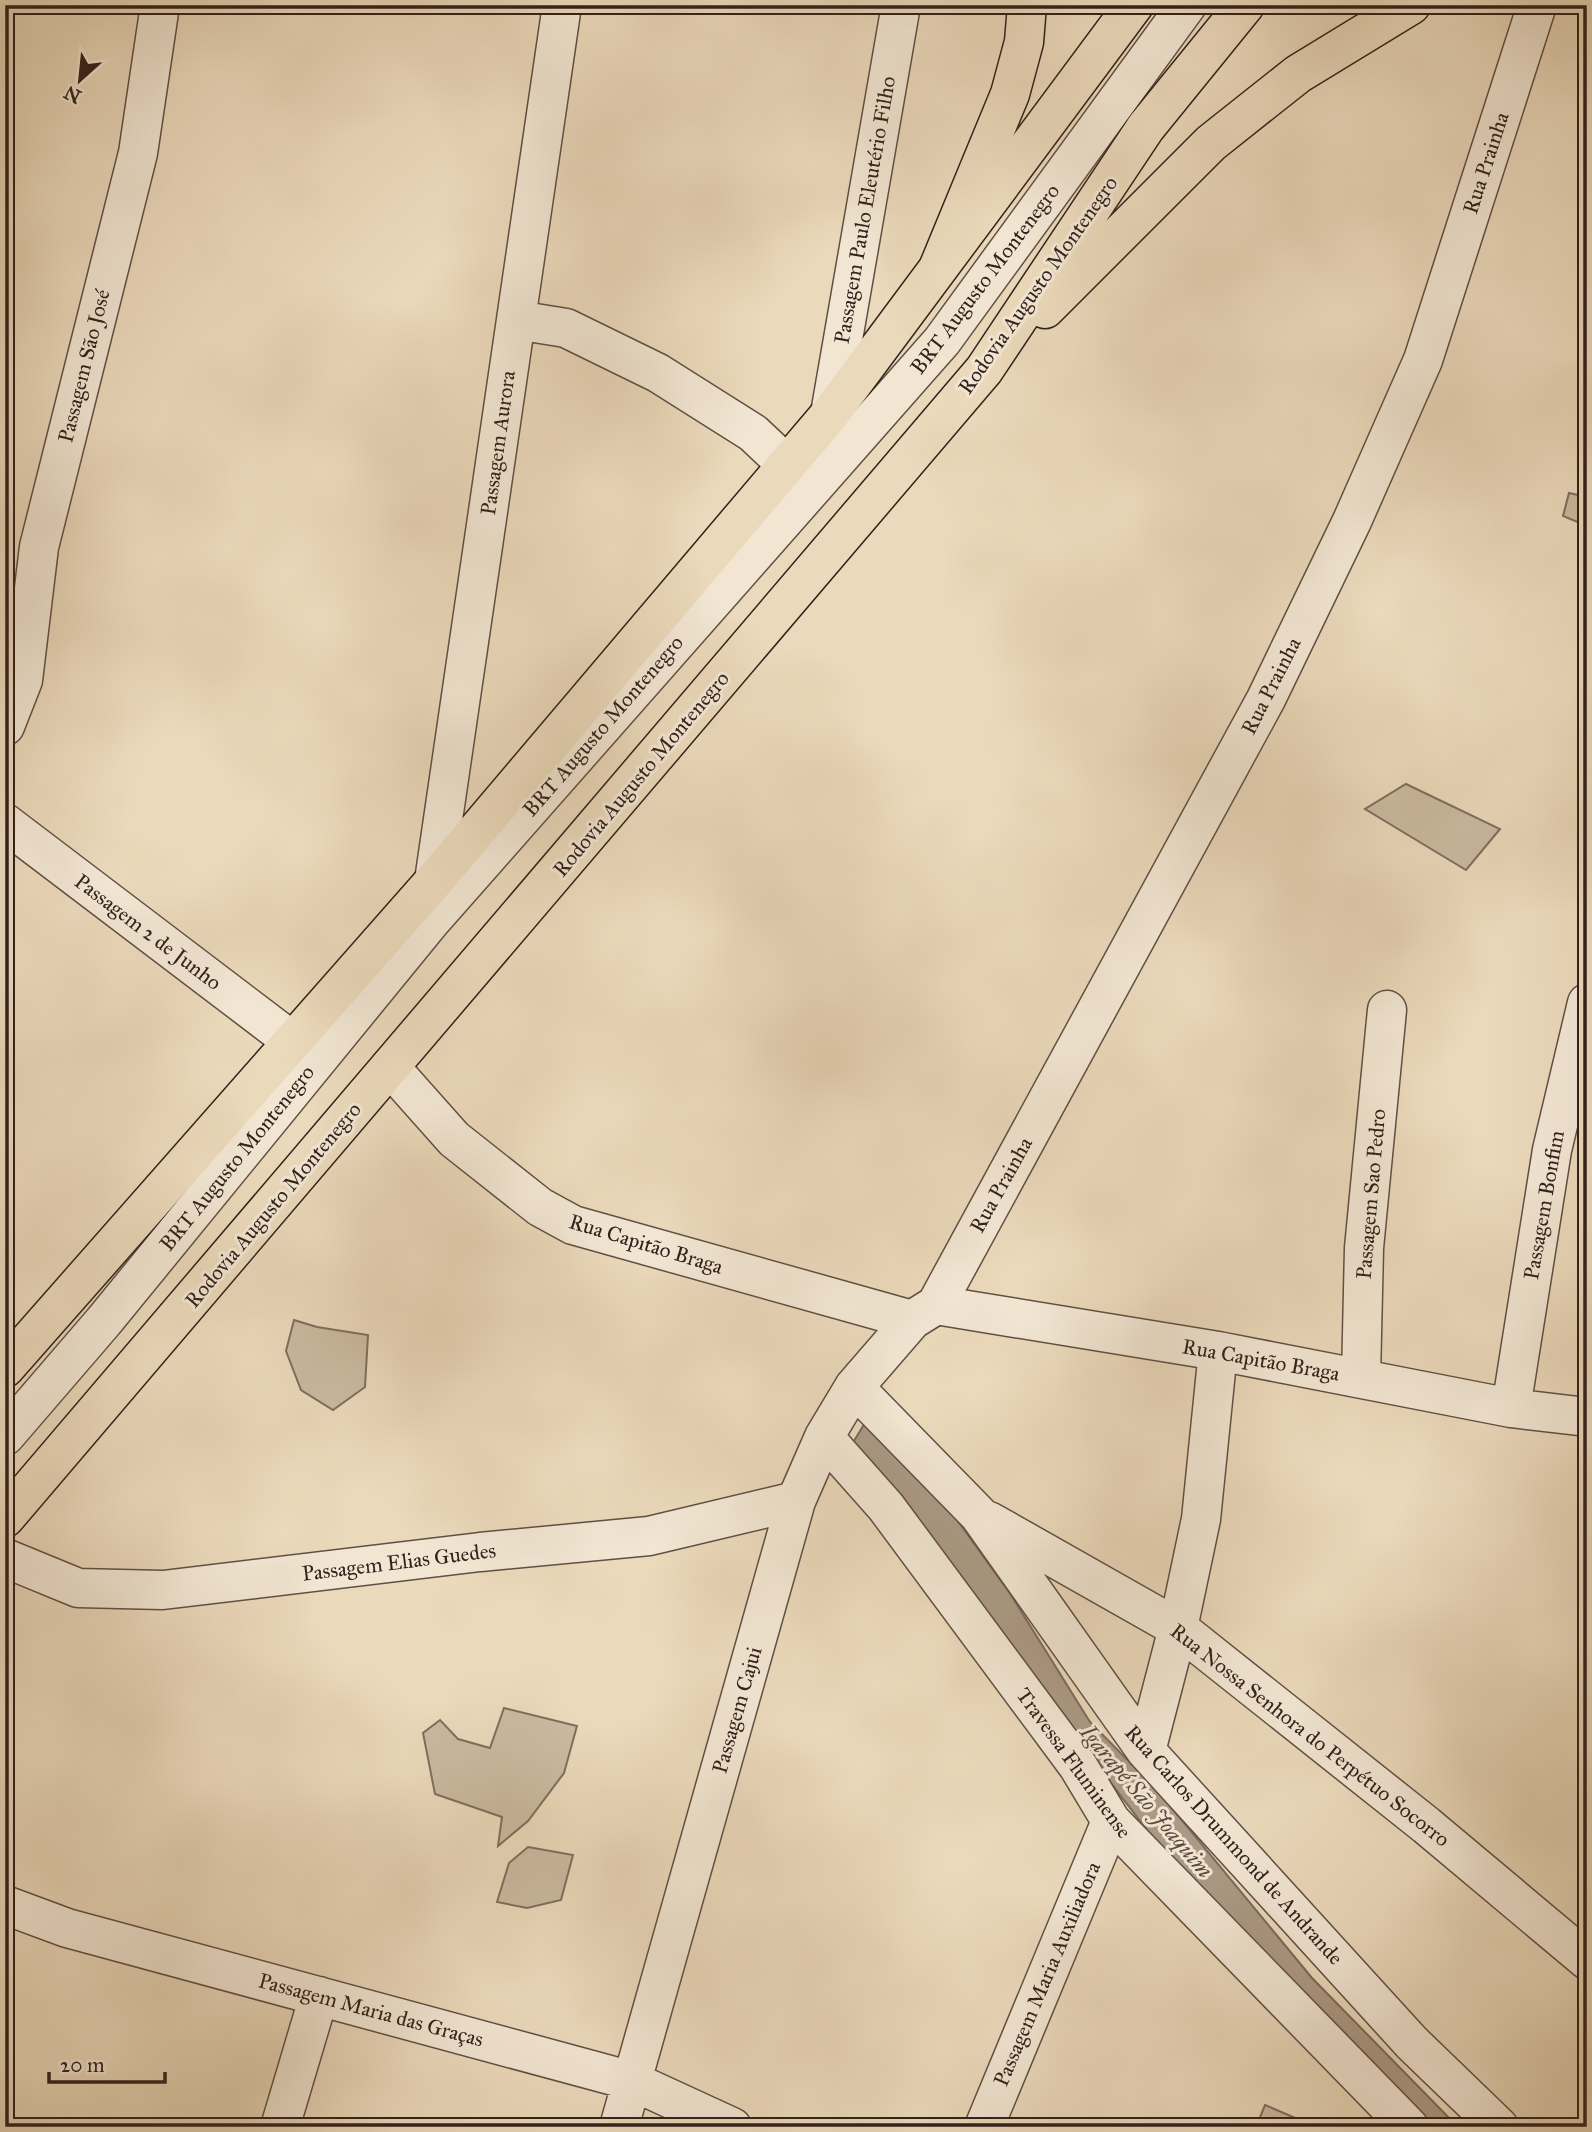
<svg xmlns="http://www.w3.org/2000/svg" width="1592" height="2132" font-family="'IM FELL Great Primer',serif">
<rect width="100%" height="100%" fill="#ebd9bb"/>
<filter id="stains"><feTurbulence type="fractalNoise" baseFrequency=".00286" numOctaves="4"/><feColorMatrix values="0 0 0 0 .2 0 0 0 0 .09 0 0 0 0 .02 0 0 0 .5 -.17"/></filter>
<radialGradient id="worn" r=".72"><stop offset=".6" stop-color="#630" stop-opacity="0"/><stop offset="1" stop-color="#630" stop-opacity=".3"/></radialGradient>
<path fill="#cbbaa0" stroke="#7e6e5e" stroke-width="2" d="M1569 493 1587 497V526L1563 516Z
M1406 784 1500 829 1466 870 1365 809Z
M294 1320 317 1327 368 1335 365 1387 333 1410 301 1390 286 1351Z
M504 1708 577 1726 564 1773 528 1821 498 1846 502 1817 435 1794 423 1733 440 1720 458 1739 490 1748Z
M528 1847 573 1855 561 1900 527 1908 497 1902 509 1863Z
M1265 2105 1316 2127H1256Z"/>
<path fill="#ac9a85" stroke="#7b6a5b" stroke-width="2" d="M866 1421 924 1474 1011 1595 1090 1722 1157 1790 1312 1978 1458 2127H1427L1218 1922 851 1446Z"/>
<g fill="none" stroke-linecap="round" stroke-linejoin="round">
<g stroke="#604f44" stroke-width="41">
<path id="minor" d="M516 320 566 328 658 373 753 433 787 465
M830 414 901 5
M5 726 23 680 39 547 138 153 160 5
M5 823 292 1041
M434 881 562 5
M390 1067 454 1139 540 1207 573 1225 912 1320
M936 1305 1218 1351 1511 1408 1587 1417
M1361 1378 1364 1248 1387 1010
M854 1387 979 1515 1146 1751 1412 2043 1499 2127
M1511 1408 1552 1150 1587 1003
M5 1436 104 1321 430 922 942 341 1187 5
M824 1437 886 1507 1078 1766 1111 1821 1409 2127
M989 1521 1178 1628 1426 1825 1587 1960
M5 1558 78 1588 163 1590 480 1552 649 1536 796 1501
M1146 1751 1178 1628 1201 1519 1218 1351
M5 1905 67 1928 632 2081 732 2127
M280 2127 319 1996
M619 2127 796 1501 824 1437 854 1387 912 1320 936 1305 1266 699 1352 521 1423 360 1537 5
M984 2127 1111 1821"/>
</g>
<g stroke="#31211c" stroke-width="41">
<path id="major" d="M1045 309 1211 143 1298 74 1411 5
M5 1368 434 881 830 414 1134 5
M5 1518 984 370 1146 127 1245 5"/>
</g>
<g stroke="#31211c" stroke-width="41">
<path id="highway" d="M939 266 1010 94 1024 42 1027 5"/>
</g>
<use href="#minor" stroke="#f2e6d3" stroke-width="38"/>
<use href="#major" stroke="#ebd9bb" stroke-width="38"/>
<use href="#highway" stroke="#ebd9bb" stroke-width="38"/>
</g>
<g text-anchor="middle" dominant-baseline="central" stroke-width="6" stroke-linejoin="round" paint-order="stroke">
<g font-size="21" fill="#31211c" stroke="#f2e6d3">
<text transform="translate(1486 163) rotate(-72)">Rua Prainha</text>
<text transform="translate(865 210) rotate(-80)">Passagem Paulo Eleutério Filho</text>
<text transform="translate(985 279) rotate(-53)">BRT Augusto Montenegro</text>
<text transform="translate(1038 285) rotate(-55)">Rodovia Augusto Montenegro</text>
<text transform="translate(84 366) rotate(-76)">Passagem São José</text>
<text transform="translate(498 443) rotate(-82)">Passagem Aurora</text>
<text transform="translate(1271 686) rotate(-63)">Rua Prainha</text>
<text transform="translate(603 726) rotate(-49)">BRT Augusto Montenegro</text>
<text transform="translate(641 774) rotate(-50)">Rodovia Augusto Montenegro</text>
<text transform="translate(148 932) rotate(37)">Passagem 2 de Junho</text>
<text transform="translate(237 1158) rotate(-51)">BRT Augusto Montenegro</text>
<text transform="translate(1001 1185) rotate(-61)">Rua Prainha</text>
<text transform="translate(1371 1194) rotate(-85)">Passagem Sao Pedro</text>
<text transform="translate(273 1205) rotate(-50)">Rodovia Augusto Montenegro</text>
<text transform="translate(1544 1205) rotate(-80)">Passagem Bonfim</text>
<text transform="translate(646 1244) rotate(17)">Rua Capitão Braga</text>
<text transform="translate(1261 1360) rotate(10)">Rua Capitão Braga</text>
<text transform="translate(399 1562) rotate(-7)">Passagem Elias Guedes</text>
<text transform="translate(737 1710) rotate(-74)">Passagem Cajui</text>
<text transform="translate(1310 1735) rotate(38)">Rua Nossa Senhora do Perpétuo Socorro</text>
<text transform="translate(1074 1763) rotate(54)">Travessa Fluminense</text>
<text transform="translate(1234 1845) rotate(48)">Rua Carlos Drummond de Andrande</text>
<text transform="translate(1047 1974) rotate(-67)">Passagem Maria Auxiliadora</text>
<text transform="translate(371 2010) rotate(15)">Passagem Maria das Graças</text>
</g>
<g font-size="23" font-style="italic" fill="#5c4b41" stroke="#f2e6d3">
<text transform="translate(1147 1801) rotate(50)">Igarapé São Joaquim</text>
</g>
</g>
<rect width="1592" height="2132" fill="none" stroke="#ebd9bb" stroke-width="28"/>
<rect x="7" y="7" width="1578" height="2118" fill="none" stroke="#31211c" stroke-width="3.5"/>
<rect x="14" y="14" width="1564" height="2104" fill="none" stroke="#31211c" stroke-width="2"/>
<g transform="translate(80 80) rotate(207)" stroke="#f2e6d3" stroke-width="5" paint-order="stroke">
<path d="M0-5L12 26L0 18L-12 26Z" fill="#31211c"/>
<text y="-10" font-size="19" font-weight="bold" text-anchor="middle" fill="#31211c">N</text>
</g>
<path d="M49 2072v10h116v-10" fill="none" stroke="#31211c" stroke-width="3.5"/>
<text x="60" y="2072" font-size="21" fill="#31211c" stroke="#f2e6d3" stroke-width="5" paint-order="stroke">20 m</text>
<rect width="100%" height="100%" filter="url(#stains)"/>
<rect width="100%" height="100%" fill="url(#worn)"/>
</svg>
